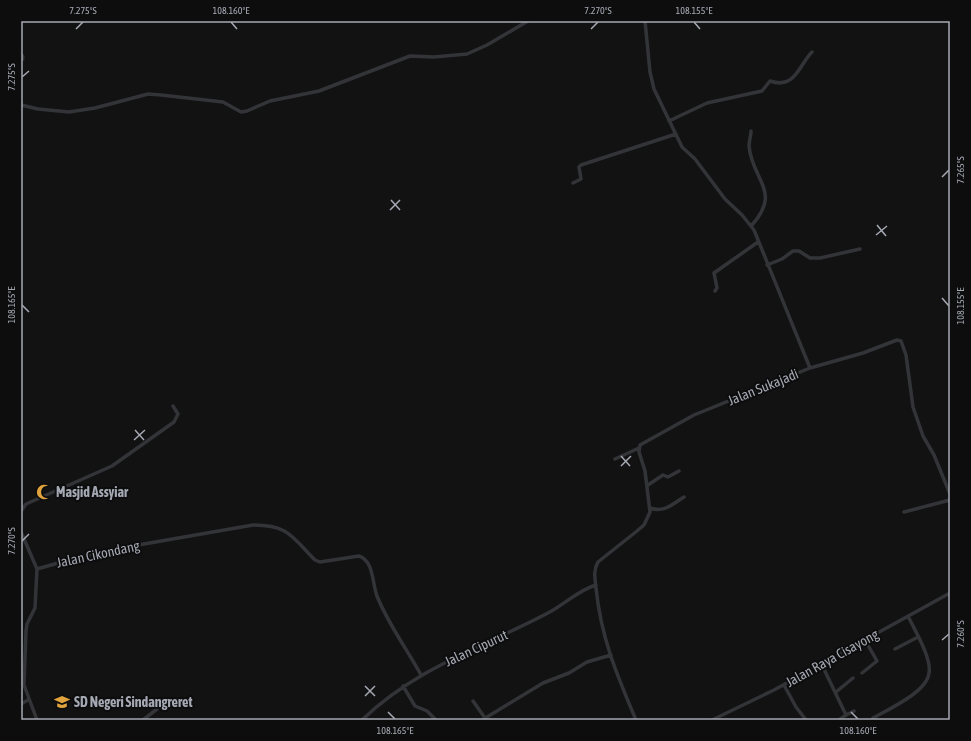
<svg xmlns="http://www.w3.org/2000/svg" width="971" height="741" font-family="'Asap Condensed',sans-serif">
<rect width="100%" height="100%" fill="#121213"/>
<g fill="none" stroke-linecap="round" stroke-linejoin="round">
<path stroke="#2d353b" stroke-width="7" d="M21 57V58"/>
<path stroke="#333438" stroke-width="3.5" d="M21 105 38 109 69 112 95 108 148 94 161 95 223 102 241 112 247 111 270 101 319 91 410 56 434 57 467 54 487 45 528 21
M669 121 707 103 762 91 770 81C795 90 799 65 812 52
M573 183 581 179 579 167 581 165 676 134
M751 226C783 191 752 181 749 146 749 141 751 136 751 131
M767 265 782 259 793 251H799L810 258H820L860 249
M715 291 717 288 714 273 758 242
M810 368 863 353 897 340 901 341 906 355 913 407 923 436 934 455 950 494
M615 459 639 448
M648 485 663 475 668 477 679 471
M650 508C665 513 672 504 684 497
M21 511 26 504 112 466 174 422 178 414 173 406
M904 512 950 500
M21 532 37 569
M895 649 918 637
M821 663 846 715 839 720
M862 673 877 661 865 640
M784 685 796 707 806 720
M403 686 415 706 427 711 436 720
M836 692 853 678
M473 701 485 718
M21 704 28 700
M846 715 854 711
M873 718C889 709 927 692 929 673 932 658 914 629 908 616
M37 720 24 685 26 631 27 624 35 608 37 569 83 556 121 548 253 525C289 525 292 537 315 560L320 562 359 556C374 561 372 583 377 596 388 624 407 649 421 675
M143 720 157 709
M362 720C416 668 481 648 546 614 563 606 578 590 596 585
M482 720 543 683 569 673 587 662 611 655
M636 720C617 675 601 638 596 588 595 579 593 570 598 562L637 531 644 525 650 512 645 471 639 452 640 445 694 415 810 368 754 230 742 215 725 199 695 159 682 147 654 89 650 72 645 21
M712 720 774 690 950 593"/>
</g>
<path fill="none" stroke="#a5a9b3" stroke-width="1.5" d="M231 22 237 29M694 22 700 29M76 29 83 22M591 29 598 22M22 77 29 71M942 177 949 170M391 200 400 210M390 210 400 200M877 225 886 236M876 235 887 226M942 298 949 306M22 305 29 312M135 430 144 440M134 440 145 430M621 456 630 466M621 466 631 456M22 541 29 534M942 640 949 634M365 686 375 696M365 696 375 686M388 712 395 719M851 712 858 719"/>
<defs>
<g id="mosque-bare" transform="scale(1.2)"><path d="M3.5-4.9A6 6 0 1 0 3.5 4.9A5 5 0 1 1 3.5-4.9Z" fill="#e0a33d" stroke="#0d0d0e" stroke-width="2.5" paint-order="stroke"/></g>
<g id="school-bare" transform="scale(1.2)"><path d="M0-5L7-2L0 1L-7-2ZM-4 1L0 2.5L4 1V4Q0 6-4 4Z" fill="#e0a33d" stroke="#0d0d0e" stroke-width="2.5" paint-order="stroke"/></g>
</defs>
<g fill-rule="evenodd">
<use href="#mosque-bare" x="44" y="492"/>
<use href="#school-bare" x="62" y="702"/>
</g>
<g text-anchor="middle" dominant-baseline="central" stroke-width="4" stroke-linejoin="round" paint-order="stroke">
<g font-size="14" fill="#a5a9b3" stroke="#0d0d0e">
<text transform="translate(763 387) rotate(-22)">Jalan Sukajadi</text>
<text transform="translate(98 554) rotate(-12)">Jalan Cikondang</text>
<text transform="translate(476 648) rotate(-25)">Jalan Cipurut</text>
<text transform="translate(832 658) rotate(-29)">Jalan Raya Cisayong</text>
</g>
<g font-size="14" font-weight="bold" fill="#a5a9b3" stroke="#0d0d0e" text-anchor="start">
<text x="56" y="492">Masjid Assyiar</text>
<text x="74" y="702">SD Negeri Sindangreret</text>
</g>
</g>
<rect width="971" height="741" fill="none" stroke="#0d0d0e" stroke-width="44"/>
<rect x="22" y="22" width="927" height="697" fill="none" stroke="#a5a9b3" stroke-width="1.5"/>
<g font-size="10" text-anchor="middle" fill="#a5a9b3">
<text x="83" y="14">7.275°S</text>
<text x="231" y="14">108.160°E</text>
<text x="598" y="14">7.270°S</text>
<text x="694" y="14">108.155°E</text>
<text transform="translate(11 77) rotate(-90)" y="4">7.275°S</text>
<text transform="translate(960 170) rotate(-90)" y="4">7.265°S</text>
<text transform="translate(11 305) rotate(-90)" y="4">108.165°E</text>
<text transform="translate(960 306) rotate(-90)" y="4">108.155°E</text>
<text transform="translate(11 541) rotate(-90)" y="4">7.270°S</text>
<text transform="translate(960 634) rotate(-90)" y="4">7.260°S</text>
<text x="395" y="734">108.165°E</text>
<text x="858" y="734">108.160°E</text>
</g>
</svg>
